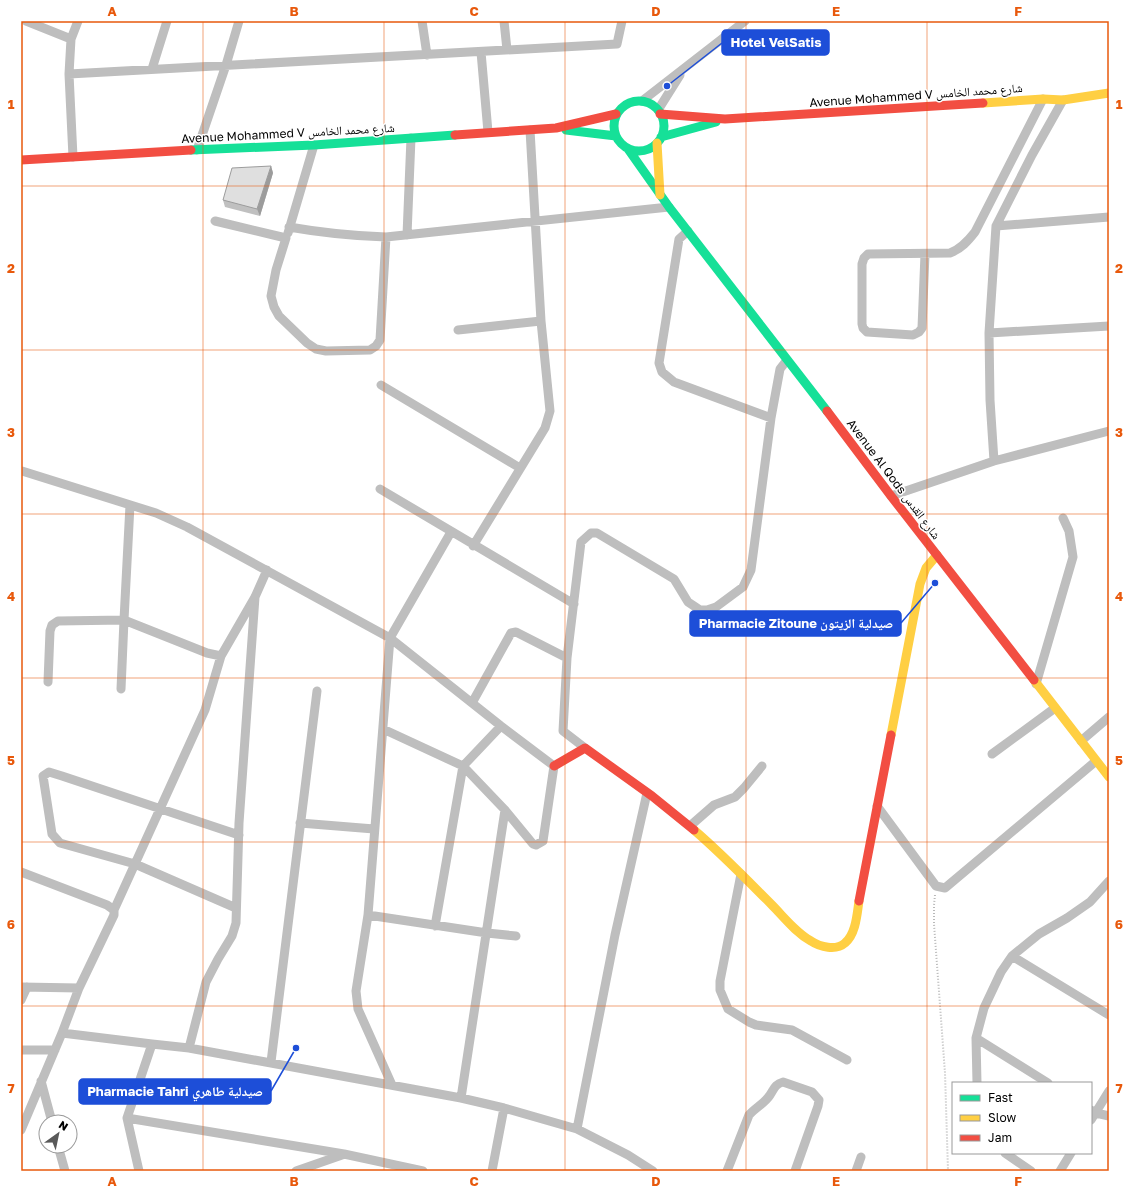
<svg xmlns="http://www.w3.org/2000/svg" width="1130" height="1192" font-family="'Golos Text','Noto Naskh Arabic',sans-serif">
<rect width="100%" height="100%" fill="#fff"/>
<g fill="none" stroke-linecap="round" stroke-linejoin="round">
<path stroke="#b9b9b9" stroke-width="2" stroke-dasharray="1 2" stroke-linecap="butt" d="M935 895 934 905V924L945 1073 948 1171"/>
<path stroke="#bebebe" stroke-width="9" d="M26 21 71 39
M422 21 427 55
M504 21 507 50
M481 52 488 132
M152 69 167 21
M69 74 617 44 622 21
M642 101 745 21
M658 110 680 75
M197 150 226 65 239 21
M73 157 69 74 71 39 78 21
M215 221 286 238 276 270 271 296 274 307 279 316 307 343 316 349 326 351 370 350 376 346 380 340 386 237
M996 226 1109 217
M289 227C323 233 353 236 386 237L669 207
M688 231 679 239 659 363 662 372 674 382 771 418
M288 233 314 145
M407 235 411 138
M925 254 922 328 919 332 913 335 867 332 863 328 862 324V264L864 258 868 254 950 253C961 249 968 241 975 232L1043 99
M458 330 541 321
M989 333 1109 326
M381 385 520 468
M994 461 990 400 989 333 996 226 1032 155 1063 100
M22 471 156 513 187 527 390 638 501 726 554 766 543 841 536 845 533 844 505 810 463 766 383 729
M380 489 574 604
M891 496 994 461 1109 431
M473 546 545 428 550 411 541 321 530 130
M48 682 50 631 52 625 58 621 124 620 130 505
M1036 684 1073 557 1069 531 1063 518
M121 689 124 620 207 653 221 656 255 597 267 570
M472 703 511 633 516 632 567 658
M1081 741 1109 717
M585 748 563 731 567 658 581 542 591 533H597L674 579 688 602 700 610H707L716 607 743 587 751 570 771 418 780 369 787 360
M992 754 1055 708
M877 806 936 886 945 888 1096 761
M300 823 374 829
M690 826 714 805 735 797 744 788 762 766
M21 872 107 905 114 910V915L79 988 21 987
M741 874 720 981V990L728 1009 749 1022 756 1025 792 1030 847 1060
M236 908 135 864 60 843 52 834 43 776 49 772 62 776 239 835
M114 910 205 710 221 656
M368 915 487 933 516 936
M435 926 463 766 501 726
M1012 956 1109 1015
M21 1000 27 987
M62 1033 152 1044 189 1048 461 1098 504 1108 577 1129 628 1155 653 1171
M976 1038 1048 1083
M189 1048 206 982 218 959 232 936 236 923 239 823 255 597
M21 1050H55
M271 1062 317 691
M41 1081 52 1122
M977 1083 976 1038 984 1008 1001 972 1012 956 1039 934 1067 918 1090 902 1109 881
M392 1085 358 1009 356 991 368 915 390 638 451 532
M461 1098 505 810
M1091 1110 1096 1113 1109 1116
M127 1118 344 1154 423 1171
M1091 1120 1109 1091
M577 1129 615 935 647 793
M21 1130 62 1033 79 988
M58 1146 65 1171
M1005 1153 1031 1171
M139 1171 127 1118 152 1044
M296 1171 342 1155
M492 1171 504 1108
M727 1171 749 1115C755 1108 765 1103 770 1095 774 1089 775 1084 783 1082L812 1092 819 1100 818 1106 795 1171
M856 1171 861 1157
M1060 1171 1071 1153"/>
<path stroke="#16e098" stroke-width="9" d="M614 126a25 25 0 1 1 50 0a25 25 0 1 1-50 0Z
M566 130 616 136
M661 137 716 122
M628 149 669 207 827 411
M191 150 314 145 455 135"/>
<path stroke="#ffcf43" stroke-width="9" d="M983 103 1043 99 1063 100 1109 93
M657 143 660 195
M1034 680 1109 777
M891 735 920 584 926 568 937 555
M694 830C721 853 746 879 771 904 784 917 795 932 811 941 820 947 836 951 845 943 856 934 857 914 859 901"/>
<path stroke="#f24e42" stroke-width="9" d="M660 114 725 119 983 103
M455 135 556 128 616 114
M21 160 191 150
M827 411 891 496 1034 680
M554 766 585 748 652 796 694 830
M859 901 891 735"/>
</g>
<path fill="#c0c0c0" d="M271 166 273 173 260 216 225 207 223 200Z"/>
<path fill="#9c9c9c" d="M271 166 273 173 260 216 257 209Z"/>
<path fill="#dfdfdf" stroke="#9c9c9c" d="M271 166 257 209 223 200 232 168Z"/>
<path fill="none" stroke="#e8590c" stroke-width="1" stroke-opacity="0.55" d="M203 21V1171M384 21V1171M565 21V1171M746 21V1171M927 21V1171M21 186H1109M21 350H1109M21 514H1109M21 678H1109M21 842H1109M21 1006H1109"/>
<g text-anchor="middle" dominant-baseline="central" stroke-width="3" stroke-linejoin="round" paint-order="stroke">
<g font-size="12" fill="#000" stroke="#fff">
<text transform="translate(916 95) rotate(-4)">Avenue Mohammed V شارع محمد الخامس</text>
<text transform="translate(288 133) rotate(-3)">Avenue Mohammed V شارع محمد الخامس</text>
<text transform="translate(894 479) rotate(53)">Avenue Al Qods شارع القدس</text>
</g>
</g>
<path fill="none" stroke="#1d4ed8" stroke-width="1.5" d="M667 86L722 43M935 583L901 623M296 1048L271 1091"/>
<g fill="#1d4ed8" stroke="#fff" stroke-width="1.5">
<circle cx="667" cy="86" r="4"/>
<circle cx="935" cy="583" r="4"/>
<circle cx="296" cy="1048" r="4"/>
</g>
<g fill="#1d4ed8" stroke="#1d4ed8" stroke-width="1.5">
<rect x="722" y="30" width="107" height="25" rx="4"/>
<rect x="690" y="611" width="211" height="25" rx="4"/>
<rect x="79" y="1079" width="192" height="25" rx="4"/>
</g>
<g font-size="13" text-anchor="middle" font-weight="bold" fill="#fff">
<text x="776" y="47">Hotel VelSatis</text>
<text x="796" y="628">Pharmacie Zitoune صيدلية الزيتون</text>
<text x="175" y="1096">Pharmacie Tahri صيدلية طاهري</text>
</g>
<rect width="1130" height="1192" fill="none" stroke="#ffffff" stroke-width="44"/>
<rect x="952" y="1082" width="140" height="72" fill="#ffffff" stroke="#999999"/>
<rect x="960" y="1095" width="20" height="6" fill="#16e098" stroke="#999999"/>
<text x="988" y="1102" font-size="12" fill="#000000">Fast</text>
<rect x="960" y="1115" width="20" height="6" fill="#ffcf43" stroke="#999999"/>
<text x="988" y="1122" font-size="12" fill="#000000">Slow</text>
<rect x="960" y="1135" width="20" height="6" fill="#f24e42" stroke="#999999"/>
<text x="988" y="1142" font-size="12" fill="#000000">Jam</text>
<g transform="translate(58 1134) rotate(33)"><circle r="19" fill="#ffffff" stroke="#999999"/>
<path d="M0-3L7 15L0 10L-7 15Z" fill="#595959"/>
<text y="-6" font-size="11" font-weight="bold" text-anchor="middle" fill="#000000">N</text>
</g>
<rect x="22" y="22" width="1086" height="1148" fill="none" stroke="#e8590c" stroke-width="1.5"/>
<g font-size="13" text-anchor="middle" font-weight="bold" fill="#e8590c">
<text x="112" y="16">A</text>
<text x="294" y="16">B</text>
<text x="474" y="16">C</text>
<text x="656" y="16">D</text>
<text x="836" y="16">E</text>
<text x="1018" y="16">F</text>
<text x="11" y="109">1</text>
<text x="1119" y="109">1</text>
<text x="11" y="273">2</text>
<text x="1119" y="273">2</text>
<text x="11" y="437">3</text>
<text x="1119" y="437">3</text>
<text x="11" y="601">4</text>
<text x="1119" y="601">4</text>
<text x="11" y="765">5</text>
<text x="1119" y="765">5</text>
<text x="11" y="929">6</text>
<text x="1119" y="929">6</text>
<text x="11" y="1093">7</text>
<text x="1119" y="1093">7</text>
<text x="112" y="1186">A</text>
<text x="294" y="1186">B</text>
<text x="474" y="1186">C</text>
<text x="656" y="1186">D</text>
<text x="836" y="1186">E</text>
<text x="1018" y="1186">F</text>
</g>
</svg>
